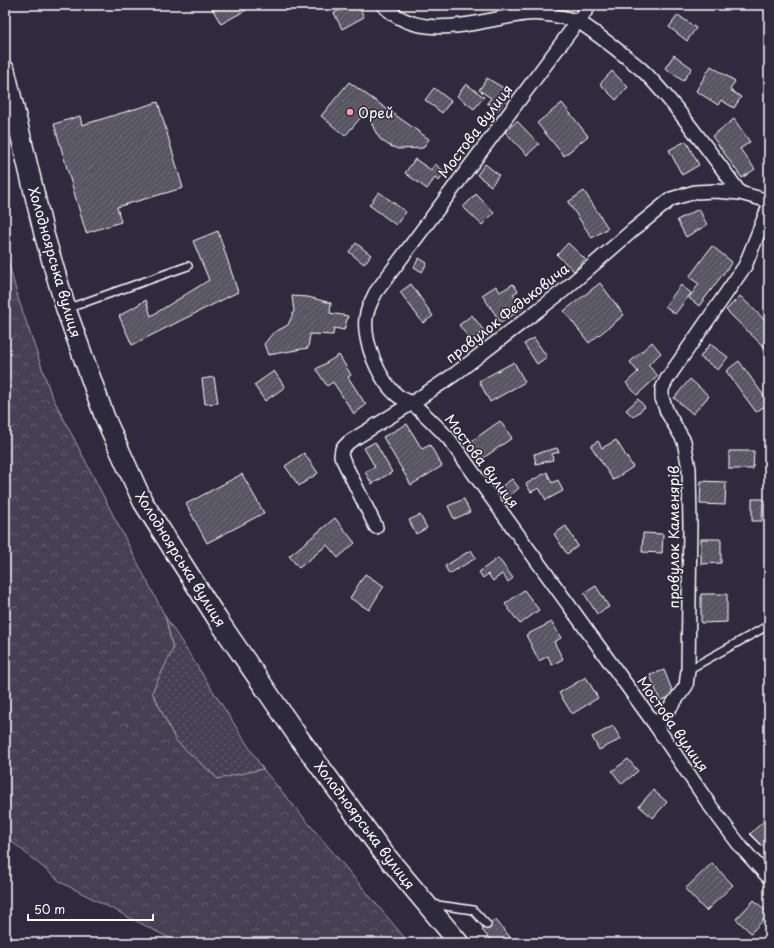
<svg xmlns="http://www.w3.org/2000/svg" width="774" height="948" font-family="'Playpen Sans',sans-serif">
<defs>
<pattern id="grass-dots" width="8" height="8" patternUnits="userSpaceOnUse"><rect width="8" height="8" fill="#464152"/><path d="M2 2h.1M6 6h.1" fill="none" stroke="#625e6c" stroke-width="1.8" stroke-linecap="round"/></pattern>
<pattern id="forest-crowns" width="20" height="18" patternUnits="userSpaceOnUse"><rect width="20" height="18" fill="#464152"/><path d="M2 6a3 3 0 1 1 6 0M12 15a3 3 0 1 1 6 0" fill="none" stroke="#625e6c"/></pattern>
<pattern id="building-hatch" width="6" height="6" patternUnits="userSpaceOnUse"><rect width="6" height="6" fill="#595564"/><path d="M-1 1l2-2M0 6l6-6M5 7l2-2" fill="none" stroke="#726e7b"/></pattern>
</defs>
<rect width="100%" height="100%" fill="#2f2a3d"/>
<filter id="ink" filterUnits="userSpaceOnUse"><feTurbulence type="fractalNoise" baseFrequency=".025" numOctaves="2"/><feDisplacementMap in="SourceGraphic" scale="8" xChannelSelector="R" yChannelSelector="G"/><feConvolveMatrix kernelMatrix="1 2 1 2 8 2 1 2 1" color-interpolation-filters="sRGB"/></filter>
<g filter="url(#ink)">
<path fill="url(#grass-dots)" stroke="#a2a0a8" d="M165 616 263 769 218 779 176 741 152 692 173 649Z"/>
<path fill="url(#forest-crowns)" stroke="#a2a0a8" d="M5 249 18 298 51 394 165 616 173 649 152 692 176 741 218 779 263 769 409 943H179L62 883 5 836Z"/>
<path fill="url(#building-hatch)" stroke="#fff" d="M210 5H255L221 24Z
M350 5H358L364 17 342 29 334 13Z
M678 15 696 28 687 41 669 27Z
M674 55 692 68 683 81 665 68Z
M711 66 735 81 730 90 741 97 734 108 721 100 718 105 696 91Z
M612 71 628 87 616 100 600 84Z
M487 78 510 92 498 110 487 103 491 98 479 90Z
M349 82 429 139 423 148 398 149 388 145 380 139 375 131 370 120 368 109 345 136 321 116Z
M466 84 484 97 474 109 457 96Z
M434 88 451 101 442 113 425 100Z
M158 102 183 188 117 207 121 222 86 233 54 124 80 116 82 125Z
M562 103 588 136 564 156 537 123Z
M734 119 750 142 740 149 755 169 742 178 712 136Z
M517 121 539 144 527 155 505 132Z
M686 141 699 165 682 175 669 150Z
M415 159 431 170 435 164 445 172 439 181 435 178 427 189 405 173Z
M485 164 499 175 491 186 477 175Z
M584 191 608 228 592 238 568 202Z
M379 192 406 212 396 225 369 205Z
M476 194 494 213 482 225 463 207Z
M699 209 707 225 686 237 677 220Z
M218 231 238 292 132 345 119 316 146 300 151 316 209 280 193 241Z
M356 243 371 255 364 264 349 252Z
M568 243 585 259 574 271 557 255Z
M712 246 732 262 699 306 689 298 699 284 689 277Z
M419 258 427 263 422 272 414 267Z
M600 283 624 315 589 343 564 311Z
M411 284 433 316 423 323 400 292Z
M513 284 518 291 513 294 523 308 501 323 482 295 496 286 500 292Z
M681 285 691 293 675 314 665 306Z
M292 296 308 297 331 303 330 313 348 316 344 330 334 328 333 335 310 334 308 348 268 355 264 344 273 333 288 325 294 311Z
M740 296 769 324V352L726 310Z
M472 315 484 331 471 341 459 325Z
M534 338 547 357 537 364 524 344Z
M652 342 661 353 648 365 658 376 637 395 626 383 638 372 630 362Z
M710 344 728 357 718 370 700 357Z
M339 355 351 375 348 377 366 405 354 414 333 382 327 386 316 369Z
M739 361 769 403 756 412 726 371Z
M514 362 525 382 490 402 479 381Z
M274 371 285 387 265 401 254 385Z
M214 377 218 403 205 404 202 379Z
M690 379 709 396 693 414 674 398Z
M638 399 645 407 633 417 626 410Z
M500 421 512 438 482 459 470 442Z
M407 424 422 449 430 445 442 466 411 485 383 437Z
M616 440 633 467 613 480 591 446 598 441 602 448Z
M375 442 392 472 372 484 365 472 375 467 364 448Z
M557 448 559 452 552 454 553 460 536 464 534 454Z
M729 451H754L753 469H729Z
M304 453 318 473 299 486 285 466Z
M547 472 552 483 558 480 563 491 546 500 539 488 531 492 526 484Z
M242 474 264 513 207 543 186 504Z
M512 479 519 488 506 499 498 489Z
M701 481 726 482 725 505 700 504Z
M464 499 470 512 454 519 448 506Z
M752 499H763L762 521H752Z
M420 515 427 528 416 534 409 520Z
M335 518 355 543 338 558 327 545 299 568 289 556Z
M566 526 578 546 567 554 554 534Z
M643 533 663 534 662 553 642 552Z
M701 539H721V563L701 564Z
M471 550 476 558 449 574 445 566Z
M498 558 513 578 508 582 502 574 493 581 488 574 483 578 479 572Z
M365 574 384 586 369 610 350 598Z
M596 586 609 607 597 614 584 593Z
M524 590 539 610 520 624 505 604Z
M701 594H727V622L701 623Z
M552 622 561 638 554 642 563 659 552 665 548 656 539 661 526 635Z
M664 670 674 695 660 701 650 675Z
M586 677 598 698 572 714 559 693Z
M613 726 621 739 599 750 592 737Z
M628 759 638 771 622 784 612 771Z
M653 790 667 802 653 818 639 806Z
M769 816V853L750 834Z
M712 863 733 885 706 911 685 889Z
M754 900 769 914 751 933 736 919Z
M495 919 515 943H493L482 930Z"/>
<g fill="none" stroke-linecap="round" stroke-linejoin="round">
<g stroke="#fff" stroke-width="10">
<path id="service" d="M66 309 188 266
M688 670 769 625
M431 904 473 910 487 925"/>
</g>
<g stroke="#fff" stroke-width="16">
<path id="minor" d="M383 5C420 44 479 20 525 14 541 12 560 16 576 21 585 24 602 39 611 45 621 53 632 61 642 70 654 81 665 95 676 108 698 136 719 164 740 193
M590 5 376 292C372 300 367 308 366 318 363 341 379 381 398 396 402 399 407 400 411 403 425 413 437 427 449 439L656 726 711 807 741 847 769 878
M376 527 341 456 342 449 349 442 412 403 455 374 563 291 633 230 671 199 695 192 715 191 740 193 769 201
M656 726 686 686 688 670 690 526 689 469 684 441 667 412 662 398V389L667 379 745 266 769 206"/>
</g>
<g stroke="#fff" stroke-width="22">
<path id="secondary" d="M5 70 44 234 66 309 105 418 143 502 218 620 297 735 382 851 459 943"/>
</g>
<use href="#service" stroke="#2f2a3d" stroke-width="7"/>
<use href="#minor" stroke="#2f2a3d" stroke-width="13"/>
<use href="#secondary" stroke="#2f2a3d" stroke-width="19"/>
</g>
</g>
<circle fill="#ff9aa2" stroke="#2f2a3d" stroke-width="1.5" cx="350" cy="112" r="4"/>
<g text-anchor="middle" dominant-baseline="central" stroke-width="3" stroke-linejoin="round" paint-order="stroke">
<g font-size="14" fill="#fff" stroke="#2f2a3d" text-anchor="start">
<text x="358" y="112">Орей</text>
</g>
<g font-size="14" fill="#fff" stroke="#2f2a3d">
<text transform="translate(475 131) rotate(-53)">Мостова вулиця</text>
<text transform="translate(55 262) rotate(74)">Холодноярська вулиця</text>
<text transform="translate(507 313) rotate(-38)">провулок Федьковича</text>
<text transform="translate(482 461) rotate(53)">Мостова вулиця</text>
<text transform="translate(673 537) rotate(-90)">провулок Каменярів</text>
<text transform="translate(181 559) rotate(58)">Холодноярська вулиця</text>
<text transform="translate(673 724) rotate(55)">Мостова вулиця</text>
<text transform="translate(365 825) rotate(53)">Холодноярська вулиця</text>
</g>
</g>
<rect width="774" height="948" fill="none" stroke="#2f2a3d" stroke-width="20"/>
<rect x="10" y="10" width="754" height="928" fill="none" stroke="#fff" stroke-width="1.5" filter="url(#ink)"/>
<path d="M28 914v6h125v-6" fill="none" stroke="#ffffff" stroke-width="2"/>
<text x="34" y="914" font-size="12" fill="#ffffff" stroke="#2f2a3d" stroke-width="3" paint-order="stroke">50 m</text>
</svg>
